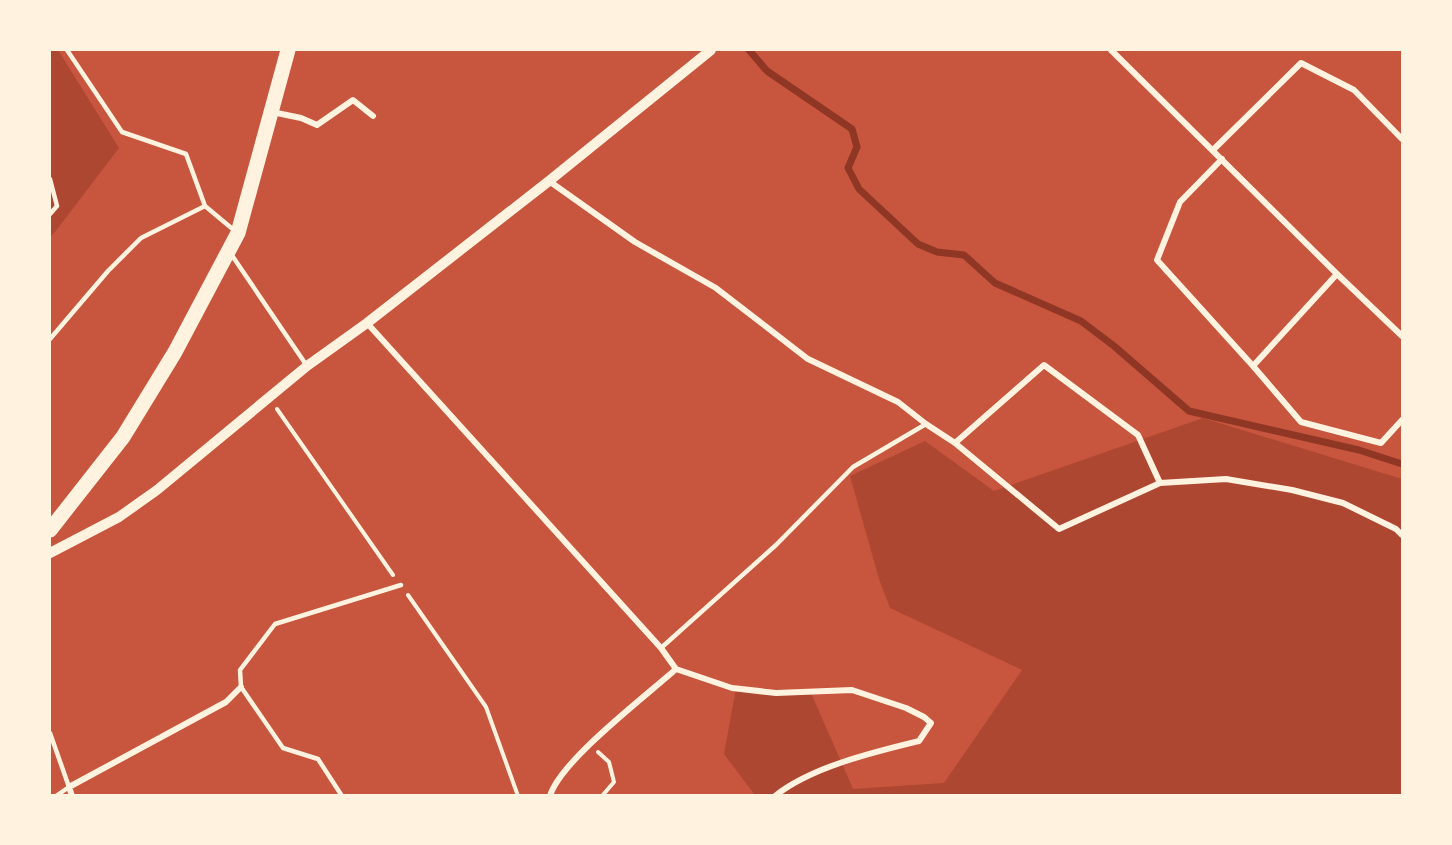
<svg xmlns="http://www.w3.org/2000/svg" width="1452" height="845" font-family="'DejaVu Sans',sans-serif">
<rect width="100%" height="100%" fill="#c8553d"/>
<path fill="#ae4732" d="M50 50H58L119 148 55 232 50 237Z
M1203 418 1402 479V795H755L724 754 736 688 811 693 853 789 944 783 1022 670 890 608 879 579 850 476 925 441 994 491Z"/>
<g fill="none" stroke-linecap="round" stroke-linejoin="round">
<path stroke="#8f3625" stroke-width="7" d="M749 50 767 71 852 129 857 147 848 168 859 189 918 244 937 252 964 255 995 283 1081 321 1114 346 1189 411 1359 450 1402 464"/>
<path stroke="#fff3e0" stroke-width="4" d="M277 409 393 575
M408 595 486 707 518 796
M598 752 609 762 614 782 602 796"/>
<path stroke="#fff3e0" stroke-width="4.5" d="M67 50 122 132 186 154 205 206
M50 179 57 206 50 214
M231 254 307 366
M50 339 108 271 141 238 205 206 235 231
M661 648 776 545 853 467 926 424
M50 733 69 787 56 796
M342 796 318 759 283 748 241 687 240 670 275 624 401 585"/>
<path stroke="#fff3e0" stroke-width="6" d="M1111 50 1337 274 1402 336
M272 112 301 118 317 125 353 100 373 116
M1213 150 1301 63 1354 90 1402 139
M1222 159 1180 202 1157 260 1253 366
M549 181 635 242 716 288 808 359 898 402 926 424 955 443 1059 529 1160 483 1226 479 1292 490 1343 503 1396 529 1402 535
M1337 274 1253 366 1301 422 1381 443 1402 420
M367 323 661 648 676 669 732 688 776 693 852 690 906 708 924 717 931 723 919 741C874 752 811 767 775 796
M955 443 1044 365 1138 435 1160 483
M72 796 69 787 226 702 241 687
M550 796C560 761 646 696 676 669"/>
<path stroke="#fff3e0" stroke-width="10" d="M50 553 119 517 157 490 307 366 367 323 549 181 711 50"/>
<path stroke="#fff3e0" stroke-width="15" d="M50 530 123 437 175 352 238 233 288 50"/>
</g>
<rect width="1452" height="845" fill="none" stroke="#fff3e0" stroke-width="102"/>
</svg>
